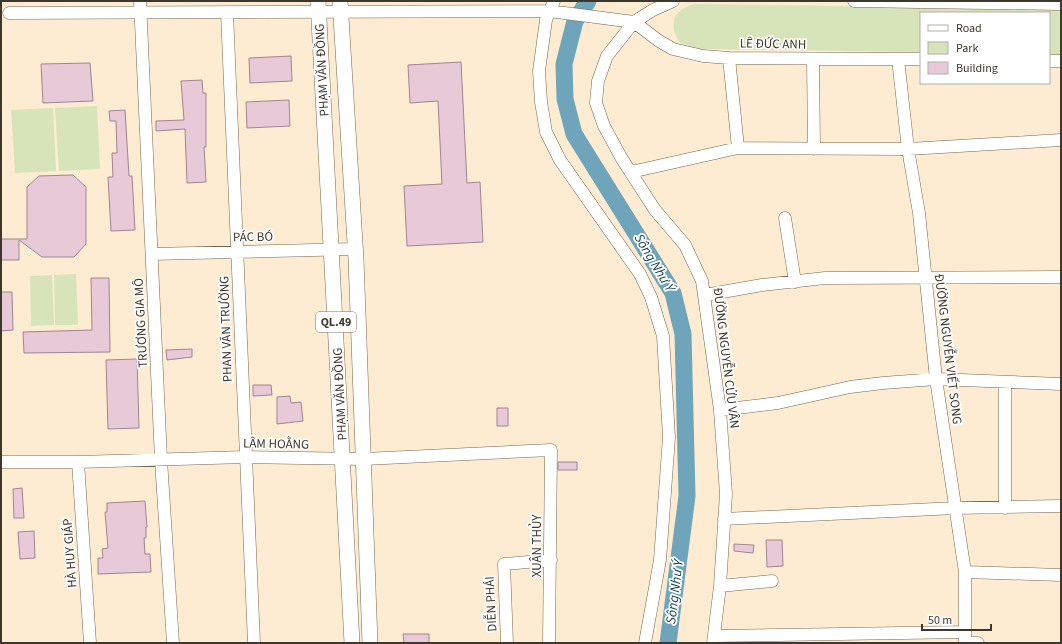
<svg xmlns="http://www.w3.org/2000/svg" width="1062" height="644" font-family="'Source Sans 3',sans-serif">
<rect width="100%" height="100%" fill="#feecd2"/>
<path fill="#d7e4b9" d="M695 4 1061 9V55H1049V13H921V52L698 49 680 43C667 25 674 8 695 4Z
M97 106 100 169 59 171 55 108Z
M53 108 56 171 15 173 11 110Z
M76 274 78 325H55L54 275Z
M52 275 54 325 31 326 30 276Z"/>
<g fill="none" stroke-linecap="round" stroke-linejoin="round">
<path stroke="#6ea5bb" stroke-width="17" d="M588 1 575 21 564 64 565 99 574 134 673 293 683 334 687 496 668 643"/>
</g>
<path fill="#e8c9d8" stroke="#a08492" d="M291 56 292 81 250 83 249 58Z
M461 62 467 183 480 182 483 242 407 246 404 186 442 184 438 101 410 103 408 65Z
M90 63 93 101 43 103 41 64Z
M202 80 203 93H206V147H204L206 182 187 183 185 129 156 131V121L184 120 181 81Z
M289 100 290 126 247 128 246 102Z
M125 110 129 176H132L135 230 111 231 108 177H113L112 153H117L116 121H110L109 111Z
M73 175 86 187V244L74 257H42L19 240V260H1V239H27V187L39 176Z
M91 278H109L110 352 24 353 23 332 92 330Z
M1 292H12L13 330 1 331Z
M192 349V357L167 360 166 350Z
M137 359 139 428 108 429 106 360Z
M253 385H271L272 395 253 396Z
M290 396 291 403 301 402 303 421 277 424V397Z
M497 408H508V426H497Z
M558 462H577V470H558Z
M22 488 24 518H14L13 489Z
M145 501 147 527H146V538H144L145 554H150L151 572 98 574V558H103L102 549 108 548 105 512H107V503Z
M34 531 35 558 20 559 18 532Z
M766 540H782L783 566 767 567Z
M734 544 754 545 753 553 734 551Z
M403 634H429V643H404Z"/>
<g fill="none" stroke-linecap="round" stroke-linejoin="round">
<g stroke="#75664f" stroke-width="13">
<path id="minor" d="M140 1 161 460 173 643
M554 1 546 20 539 71 541 102 546 132 560 160 640 274 651 297 663 336 669 437 660 560 645 643
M673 1 653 10 634 22 607 56 598 81 596 103 604 126 622 159 655 210 685 245 702 281 720 410 726 494 720 586 713 643
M854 1 1061 4
M9 13 549 11 634 22 659 41 673 49 703 56 729 58 921 59
M227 13 254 643
M729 58 738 148
M813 59 814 149
M898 59 908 149 919 213 936 379 965 572V643
M1049 61H1061
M631 172 738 148 908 149 1061 140
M785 218 795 282
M152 254 355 249
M705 295 762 285 825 278 1061 277
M720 410 778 403 850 387 883 383 936 379 1061 384
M1 462H78L245 457 364 459 551 450 549 643
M78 462 90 643
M1005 508V383
M724 519 956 508 1061 506
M965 572 1061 575
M720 586 772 581
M714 636 965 632
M507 643 504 564 551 560
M965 643H978"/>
</g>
<g stroke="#75664f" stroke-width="16">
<path id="major" d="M318 1 352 643
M340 1 356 259 370 643"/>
</g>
<use href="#minor" stroke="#fff" stroke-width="12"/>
<use href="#major" stroke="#fff" stroke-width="15"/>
</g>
<g text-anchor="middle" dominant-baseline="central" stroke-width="3.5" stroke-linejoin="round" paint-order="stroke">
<rect fill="#fff" stroke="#78736c" stroke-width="1" x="316" y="312" width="40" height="20" rx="3"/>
<g font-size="12" font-weight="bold" fill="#3e372d">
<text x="336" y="322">QL.49</text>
</g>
<g font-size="13" fill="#3e372d" stroke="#fff">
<text transform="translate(773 44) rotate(1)">LÊ ĐỨC ANH</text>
<text transform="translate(322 70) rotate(-93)">PHẠM VĂN ĐỒNG</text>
<text transform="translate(253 237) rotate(-1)">PÁC BÓ</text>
<text transform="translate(141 323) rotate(-93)">TRƯƠNG GIA MÔ</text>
<text transform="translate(226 329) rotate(-92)">PHAN VĂN TRƯỜNG</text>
<text transform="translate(948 349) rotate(83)">ĐƯỜNG NGUYỄN VIẾT SONG</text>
<text transform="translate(726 358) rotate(83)">ĐƯỜNG NGUYỄN CỬU VÂN</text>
<text transform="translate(340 394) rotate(-93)">PHẠM VĂN ĐỒNG</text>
<text transform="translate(276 444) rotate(1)">LÂM HOẰNG</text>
<text transform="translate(537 546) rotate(-90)">XUÂN THỦY</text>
<text transform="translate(70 553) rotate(-94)">HÀ HUY GIÁP</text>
<text transform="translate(491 604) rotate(-93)">DIỄN PHÁI</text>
</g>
<g font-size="14" font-style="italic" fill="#144455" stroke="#fff">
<text transform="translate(654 263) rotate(59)">Sông Như Ý</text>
<text transform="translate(675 592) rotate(-83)">Sông Như Ý</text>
</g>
</g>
<rect width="1062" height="644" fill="none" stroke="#3e372d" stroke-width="4"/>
<rect x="920" y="12" width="130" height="72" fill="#ffffff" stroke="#b2afab"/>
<rect x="928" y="25" width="20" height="6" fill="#ffffff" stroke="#b2afab"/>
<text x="956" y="32" font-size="12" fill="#3e372d">Road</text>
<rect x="928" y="42" width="20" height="12" fill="#d7e4b9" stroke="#b2afab"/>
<text x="956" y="52" font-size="12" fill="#3e372d">Park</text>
<rect x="928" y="62" width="20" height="12" fill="#e8c9d8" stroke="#b2afab"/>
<text x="956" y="72" font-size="12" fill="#3e372d">Building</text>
<path d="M922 624v6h69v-6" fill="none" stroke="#3e372d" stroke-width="2"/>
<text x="928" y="624" font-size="12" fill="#3e372d" stroke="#ffffff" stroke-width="3" paint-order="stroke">50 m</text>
</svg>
